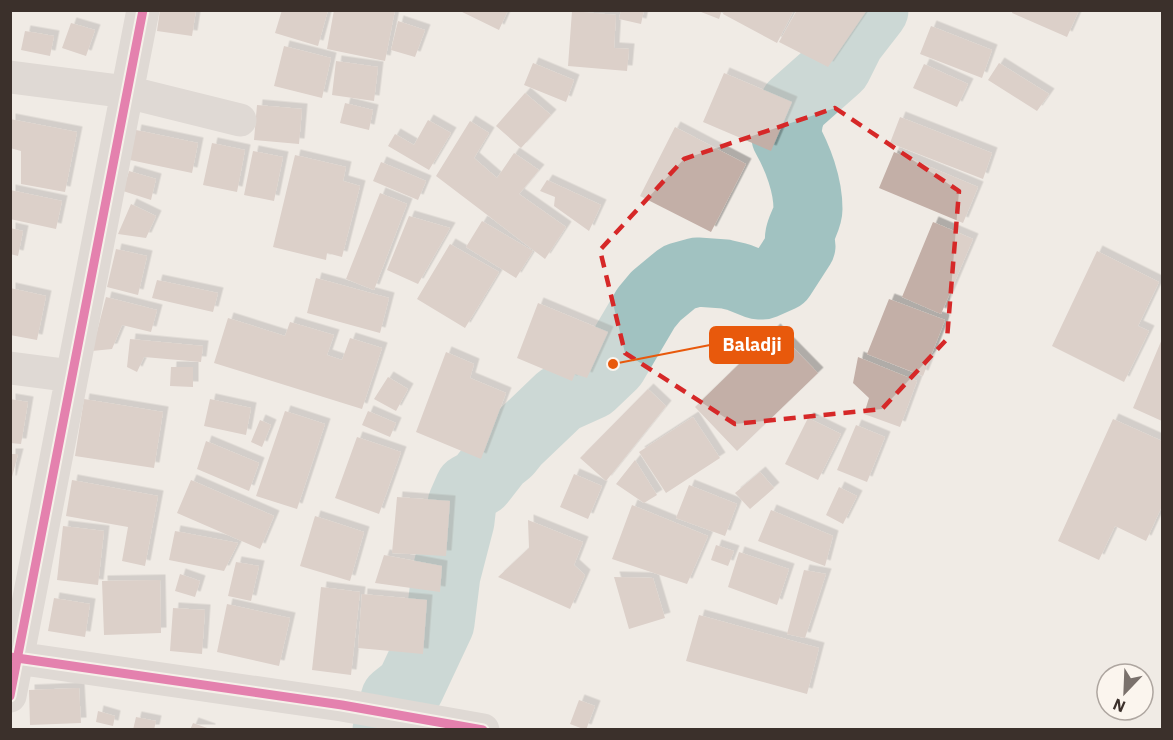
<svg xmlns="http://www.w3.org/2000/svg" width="1173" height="740" font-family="'IBM Plex Sans',sans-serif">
<defs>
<filter id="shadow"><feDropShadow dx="5.5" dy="-5.5" stdDeviation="0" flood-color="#0004"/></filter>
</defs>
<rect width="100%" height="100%" fill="#f0ebe5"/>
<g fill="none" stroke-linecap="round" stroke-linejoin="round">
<path stroke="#a1c2c1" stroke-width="69" d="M387 730 395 699 410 687 440 623 446 575 460 521 462 504 469 488 480 482 498 459 508 451 516 441 560 399 591 385 613 364 646 308 656 296 679 277 697 272 725 274 738 277 758 285H763L781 277 801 246C795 233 808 222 808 209 808 185 798 158 786 137L789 118 794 105 837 67 850 41 874 10"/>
</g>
<path fill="#c3afa7" filter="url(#shadow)" d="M160 10H196L192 36 157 31Z
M282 10H328L318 46 275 33Z
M334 10H395L385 61 327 49Z
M458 10H508L499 30Z
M621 10H644L641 24 619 19Z
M696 10H722L719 19Z
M724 10H794L777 43 723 14Z
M797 10H867L828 67 779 42Z
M1013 10H1079L1067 37 1012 13Z
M572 11 616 15 614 48 629 49 627 71 568 66Z
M398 21 425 30 415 57 391 50Z
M71 23 95 30 86 56 62 48Z
M931 26 992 50 982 78 920 54Z
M25 31 54 36 50 56 21 50Z
M284 46 331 58 322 98 274 86Z
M336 61 378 67 374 101 332 95Z
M533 63 574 80 566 102 524 85Z
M999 63 1049 94 1037 111 988 80Z
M924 64 968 84 957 107 913 88Z
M724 73 792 102 771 151 703 122Z
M525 93 551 115 521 148 496 126Z
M345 103 373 110 369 130 340 123Z
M257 105 302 109 299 144 254 140Z
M900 117 992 153 983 179 890 143Z
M10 119 77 132 65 192 21 184V151L10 148Z
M428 120 451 133 429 170 388 146 395 134 414 145Z
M470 121 489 133 474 158 497 178 514 153 539 170 519 194 566 227 545 259 436 176Z
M675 127 746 164 711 232 640 196Z
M136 130 198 143 192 173 130 160Z
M212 143 245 150 237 192 203 185Z
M253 151 283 157 274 201 244 195Z
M894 152 978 187 963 223 879 188Z
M295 155 346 167 343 181 360 186 342 257 327 253 326 260 273 247Z
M381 162 426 181 418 200 373 181Z
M129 171 156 179 151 200 123 191Z
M547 180 601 205 589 231 554 206 555 197 540 191Z
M10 190 62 201 56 229 10 219Z
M380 193 407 204 374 290 346 279Z
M131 204 156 216 146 238 118 234Z
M409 216 450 228 418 284 387 270Z
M482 221 533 251 516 278 466 247Z
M933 222 973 239 941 314 902 297Z
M10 228 23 231 18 256 10 254Z
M450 244 499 272 465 328 417 299Z
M116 249 147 256 138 295 107 287Z
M1097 251 1159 282 1138 326 1149 331 1124 382 1052 346Z
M316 278 389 298 380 333 307 313Z
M157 280 218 293 213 312 152 298Z
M10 288 46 296 37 340 10 335Z
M106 297 157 310 151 332 122 325 112 349 92 351Z
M889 299 945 320 923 376 867 354Z
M538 303 608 332 587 378 575 374 572 381 517 358Z
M228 318 285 336 290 322 334 335 327 355 342 360 350 338 382 348 362 409 214 363Z
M775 329 818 373 737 451 695 407Z
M130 339 203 346 201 362 144 357 137 372 127 367Z
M1162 339V421L1133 408Z
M446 352 474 364 470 378 506 393 481 459 416 432Z
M858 357 917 381 900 427 864 414 869 398 853 383Z
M171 367H193V387L170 386Z
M388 377 408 389 396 411 374 399Z
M648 389 666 406 606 481 580 458Z
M10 399 28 402 21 444 10 443Z
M84 399 163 412 154 468 75 456Z
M210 399 251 408 246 435 204 426Z
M285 411 325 424 297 509 256 496Z
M368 411 396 423 390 437 362 425Z
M693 417 720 458 666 493 639 452Z
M808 418 841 434 818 480 785 464Z
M1113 419 1162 441V506L1146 541 1115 526 1099 560 1058 541Z
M260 420 271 425 262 447 251 442Z
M856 425 885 437 867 482 837 470Z
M357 437 401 452 379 514 335 498Z
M206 441 259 463 249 491 197 469Z
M10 454H18L11 481H10Z
M635 460 657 495 644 503 616 484Z
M760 472 774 488 750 509 735 493Z
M574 474 602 486 588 519 560 507Z
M72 480 158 496 145 566 122 561 128 527 66 516Z
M191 480 274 516 260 549 177 513Z
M689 485 737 504 725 536 676 518Z
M839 487 857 496 843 524 826 515Z
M397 497 450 501 446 556 392 553Z
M632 505 708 536 687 584 612 559Z
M771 510 833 536 825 566 758 541Z
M315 516 364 532 350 581 300 566Z
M528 520 583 542 574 565 585 575 570 609 498 577 529 548Z
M63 526 104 531 98 585 57 580Z
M175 531 238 543 224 571 169 560Z
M716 545 734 551 728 566 711 560Z
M739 552 789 569 777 605 728 587Z
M384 555 442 566 440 592 375 583Z
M236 562 259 566 251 601 228 596Z
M804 570 826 574 805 638 787 634Z
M180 574 200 581 195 597 175 591Z
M614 577 653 578 665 618 629 629Z
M160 580 161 633 104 635 102 581Z
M321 587 360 592 351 675 312 670Z
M362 594 427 600 423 654 358 648Z
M54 598 90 604 85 637 48 631Z
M227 604 290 618 279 666 217 652Z
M173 608 205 610 202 654 170 651Z
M699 615 819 648 807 694 686 661Z
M79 688 81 723 30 725 29 690Z
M579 700 595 706 586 730 570 724Z
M98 711 115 716 113 726 96 722Z
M136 717 156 721 154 730H133Z
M193 723 210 729V730H190Z"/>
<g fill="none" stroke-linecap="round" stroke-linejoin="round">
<path stroke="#c9c3be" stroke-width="33" d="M10 77 127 92 240 120
M10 368 72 376
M10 657 342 705 483 730
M10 696 143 10"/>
<g stroke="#fbf5ee" stroke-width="13">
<path id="cycleway" d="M10 657 342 705 483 730
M10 696 143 10"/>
</g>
<use href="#cycleway" stroke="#d6006c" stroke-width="9"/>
</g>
<path d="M0 0H1173V740H0ZM835 108 959 191 947 339 882 409 735 424 625 353 600 250 684 159Z" fill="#f0ebe5" fill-opacity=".55" fill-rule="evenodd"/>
<path fill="none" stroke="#d62828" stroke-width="4.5" stroke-dasharray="12 8" stroke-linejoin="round" d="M835 108 959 191 947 339 882 409 735 424 625 353 600 250 684 159Z"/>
<path fill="none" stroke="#e8590c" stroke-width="2" d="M613 364L710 345"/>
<circle fill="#e8590c" stroke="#fbf5ee" stroke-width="2" cx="613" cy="364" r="6"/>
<rect fill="#e8590c" stroke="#e8590c" stroke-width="2" x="710" y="327" width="83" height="36" rx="6"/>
<g font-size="18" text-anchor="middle" font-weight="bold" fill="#fff">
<text x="752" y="351">Baladji</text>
</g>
<rect width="1173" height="740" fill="none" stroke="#3b302b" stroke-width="24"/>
<g transform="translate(1125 692) rotate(203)"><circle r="28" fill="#fbf5ee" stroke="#aea6a0" stroke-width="1.5"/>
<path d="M0-4.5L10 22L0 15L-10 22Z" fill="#7a716c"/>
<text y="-9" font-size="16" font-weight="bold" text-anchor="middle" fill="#3b302b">N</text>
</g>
</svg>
